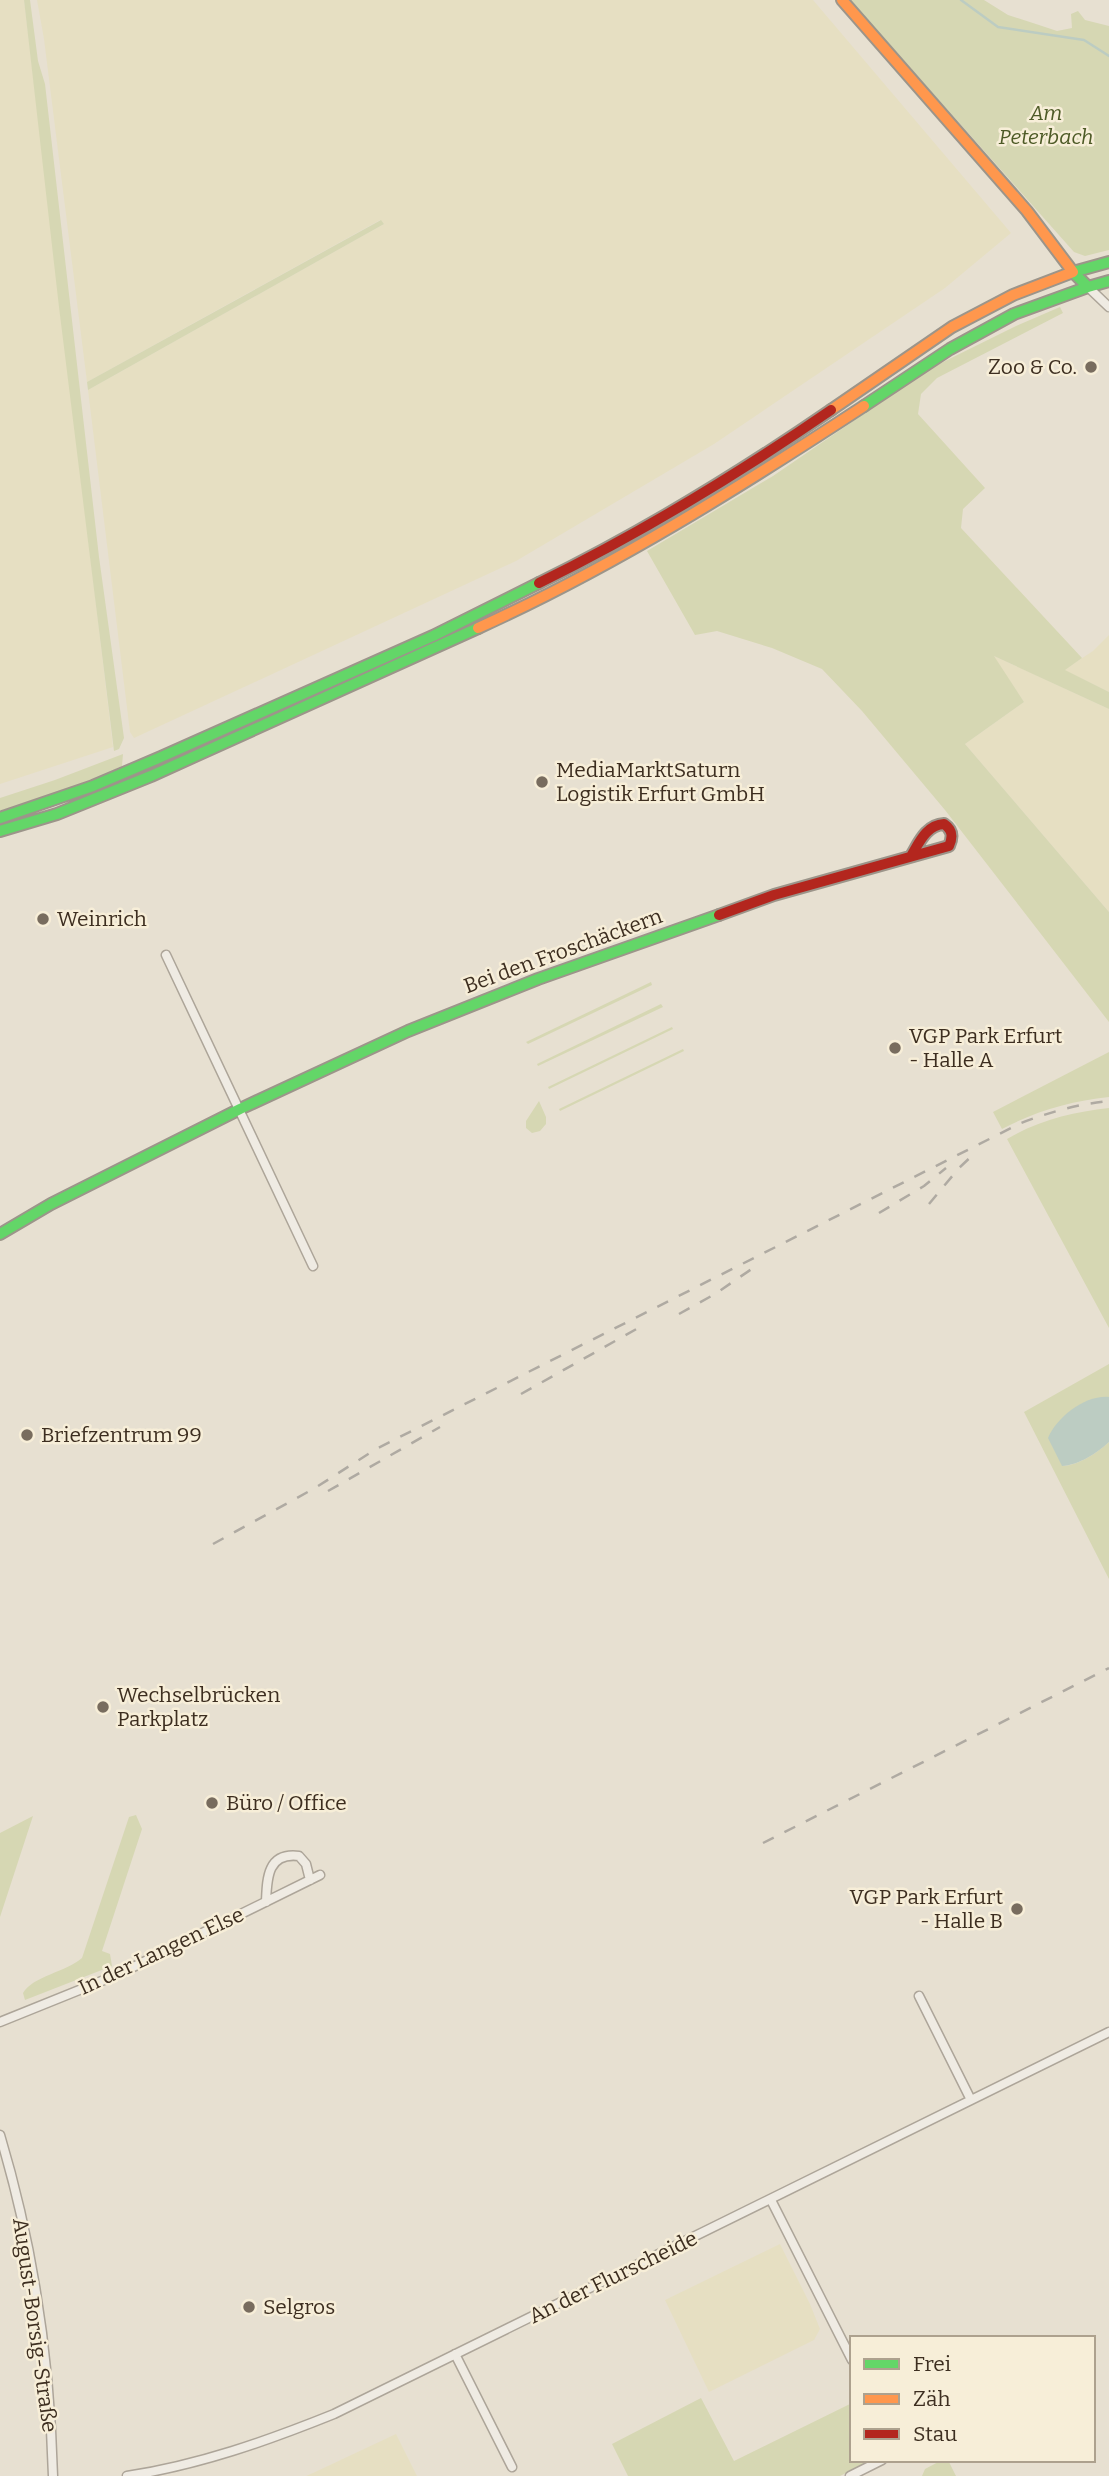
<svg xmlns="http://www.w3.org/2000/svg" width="1109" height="2476" font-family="Bitter,serif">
<rect width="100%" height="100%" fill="#e7e0d1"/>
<path fill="#e6dfc2" d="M0 0H24L113 747 0 784Z
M37 0H813L1011 233 945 288 714 444 516 561 134 738 130 732 88 390 384 224 380 220 87 382 44 39Z
M1109 635V692L1064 670 1093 651Z
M992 655 1109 709V912L965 744 1024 702Z
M780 2244 810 2304 820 2329 814 2340 709 2392 665 2300Z
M396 2434 417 2476H306L313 2473Z"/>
<path fill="#d6d7b3" d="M24 0H30L38 61 45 84 99 557 124 738 119 749 114 751 59 307Z
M850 0H984L1008 15 1039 25 1057 31 1072 28 1071 14 1078 11 1085 20 1109 26V250L1085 256 1074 252Z
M381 220 384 224 88 390 87 382Z
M1060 307 1063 313 937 378 921 394 918 414 985 488 963 509 961 528 1082 658 1065 670 1109 692V709L994 656 1024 702 965 744 1109 912V1022L945 810 862 711 822 669 772 648 717 631 695 635 647 551 773 476 931 368 1016 326Z
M123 754 122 766 95 779 0 811V798L55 780Z
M651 982 652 985 528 1044 526 1042Z
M661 1004 663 1007 538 1066 537 1064Z
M672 1027 673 1029 549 1089 548 1087Z
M683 1049 684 1051 560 1111 559 1109Z
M1109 1052V1097C1071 1101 1036 1111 1002 1129L993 1112Z
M539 1101 546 1117V1124L540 1131 532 1133 526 1128V1121Z
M1109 1108V1328L1007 1139C1039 1120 1073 1112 1109 1108Z
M1109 1364V1397H1105L1063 1466C1079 1465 1097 1453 1109 1442V1579L1024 1412Z
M136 1815 142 1829 102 1951 110 1954 112 1966 25 2000 23 1993C33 1976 66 1972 82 1958L129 1817Z
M33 1816 0 1917V1833Z
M701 2398 734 2461 852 2403V2460H872L840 2476H628L612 2444Z
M942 2460 949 2462 956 2476H922L925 2469Z"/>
<path fill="#bcccc2" d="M1109 1397V1442C1097 1453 1079 1465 1062 1466L1048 1438C1057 1417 1085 1395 1109 1397Z"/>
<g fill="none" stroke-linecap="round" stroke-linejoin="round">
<path stroke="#bcccc2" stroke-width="2.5" d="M961 0 998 27 1084 40 1109 56"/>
<g stroke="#ada599" stroke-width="11">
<path id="street" d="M1088 287 1109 307
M166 955 313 1266
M266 1902C267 1879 267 1852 299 1856L306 1864 310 1880
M919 1996 971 2100
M0 2022 119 1974 320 1875
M0 2135C33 2245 50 2361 53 2476
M771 2200 852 2360
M455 2354 512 2467
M127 2476C199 2465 267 2441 334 2414L1109 2032
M850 2476 882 2460"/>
</g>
<g stroke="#9c958a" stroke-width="14">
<path id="fast" d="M1073 272 1088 287 1109 281
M1073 272 1109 262
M864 406 950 349 1014 314 1088 287
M0 818 93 786 161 757 433 636 539 583
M0 831 57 814 151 776 478 628
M0 1234 51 1204 240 1109 408 1031 538 979 719 915"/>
</g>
<g stroke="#9c958a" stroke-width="14">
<path id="slow" d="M842 0 1027 211 1073 272
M831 410 952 327 1013 295 1073 272
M478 628C613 567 740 487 864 406"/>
</g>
<g stroke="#9c958a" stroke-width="14">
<path id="jam" d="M539 583C641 533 738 474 831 410
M719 915 774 895 949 846C953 837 953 830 944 824 926 825 919 843 911 856"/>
</g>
<use href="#street" stroke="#efebe3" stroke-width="8"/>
<use href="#fast" stroke="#63d668" stroke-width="10"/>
<use href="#slow" stroke="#ff974d" stroke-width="10"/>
<use href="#jam" stroke="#b3261e" stroke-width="10"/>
<path stroke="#afaaa2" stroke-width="2.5" stroke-dasharray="12 12" stroke-linecap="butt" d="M929 1204 959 1168 976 1152
M879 1213 924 1186 946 1168
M679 1314 715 1294 759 1264
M521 1394 640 1327
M328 1491 440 1427
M213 1544 315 1488 376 1449 1021 1123C1050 1112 1078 1104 1109 1101
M763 1843 1109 1668"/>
</g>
<g fill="#786c5e" stroke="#f7eed8" stroke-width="2.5">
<circle cx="1091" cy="367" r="7"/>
<circle cx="542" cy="782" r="7"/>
<circle cx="43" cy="919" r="7"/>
<circle cx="895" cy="1048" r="7"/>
<circle cx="27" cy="1435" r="7"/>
<circle cx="103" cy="1707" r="7"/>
<circle cx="212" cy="1803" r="7"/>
<circle cx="1017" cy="1909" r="7"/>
<circle cx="249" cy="2307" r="7"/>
</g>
<g text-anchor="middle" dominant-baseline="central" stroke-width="5" stroke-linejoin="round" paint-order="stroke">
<g font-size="21" font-style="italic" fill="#4d5a26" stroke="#f7eed8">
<text x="1046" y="113">Am<tspan x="1046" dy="24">Peterbach</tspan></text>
</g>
<g font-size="21" fill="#3d2e20" stroke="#f7eed8" text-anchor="start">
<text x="1077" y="367" text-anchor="end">Zoo &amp; Co.</text>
<text x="556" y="770">MediaMarktSaturn<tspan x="556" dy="24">Logistik Erfurt GmbH</tspan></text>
<text x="57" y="919">Weinrich</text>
<text x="909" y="1036">VGP Park Erfurt<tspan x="909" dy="24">- Halle A</tspan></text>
<text x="41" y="1435">Briefzentrum 99</text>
<text x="117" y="1695">Wechselbrücken<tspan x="117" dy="24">Parkplatz</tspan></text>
<text x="226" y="1803">Büro / Office</text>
<text x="1003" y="1897" text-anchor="end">VGP Park Erfurt<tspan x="1003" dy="24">- Halle B</tspan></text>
<text x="263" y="2307">Selgros</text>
</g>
<g font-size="21" fill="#3d2e20" stroke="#f7eed8">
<text transform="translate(563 951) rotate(-20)">Bei den Froschäckern</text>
<text transform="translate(161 1951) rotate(-25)">In der Langen Else</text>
<text transform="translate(613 2277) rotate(-26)">An der Flurscheide</text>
<text transform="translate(35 2325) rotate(82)">August-Borsig-Straße</text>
</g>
</g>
<rect x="850" y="2336" width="245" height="126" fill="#f7eed8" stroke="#ada18e" stroke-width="2"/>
<rect x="864" y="2359" width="35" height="10" fill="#63d668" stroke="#ada18e" stroke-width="2"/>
<text x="913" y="2371" font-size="21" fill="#3d2e20">Frei</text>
<rect x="864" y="2394" width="35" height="10" fill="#ff974d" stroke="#ada18e" stroke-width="2"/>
<text x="913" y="2406" font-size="21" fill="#3d2e20">Zäh</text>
<rect x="864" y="2429" width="35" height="10" fill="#b3261e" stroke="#ada18e" stroke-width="2"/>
<text x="913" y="2441" font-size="21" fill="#3d2e20">Stau</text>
</svg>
